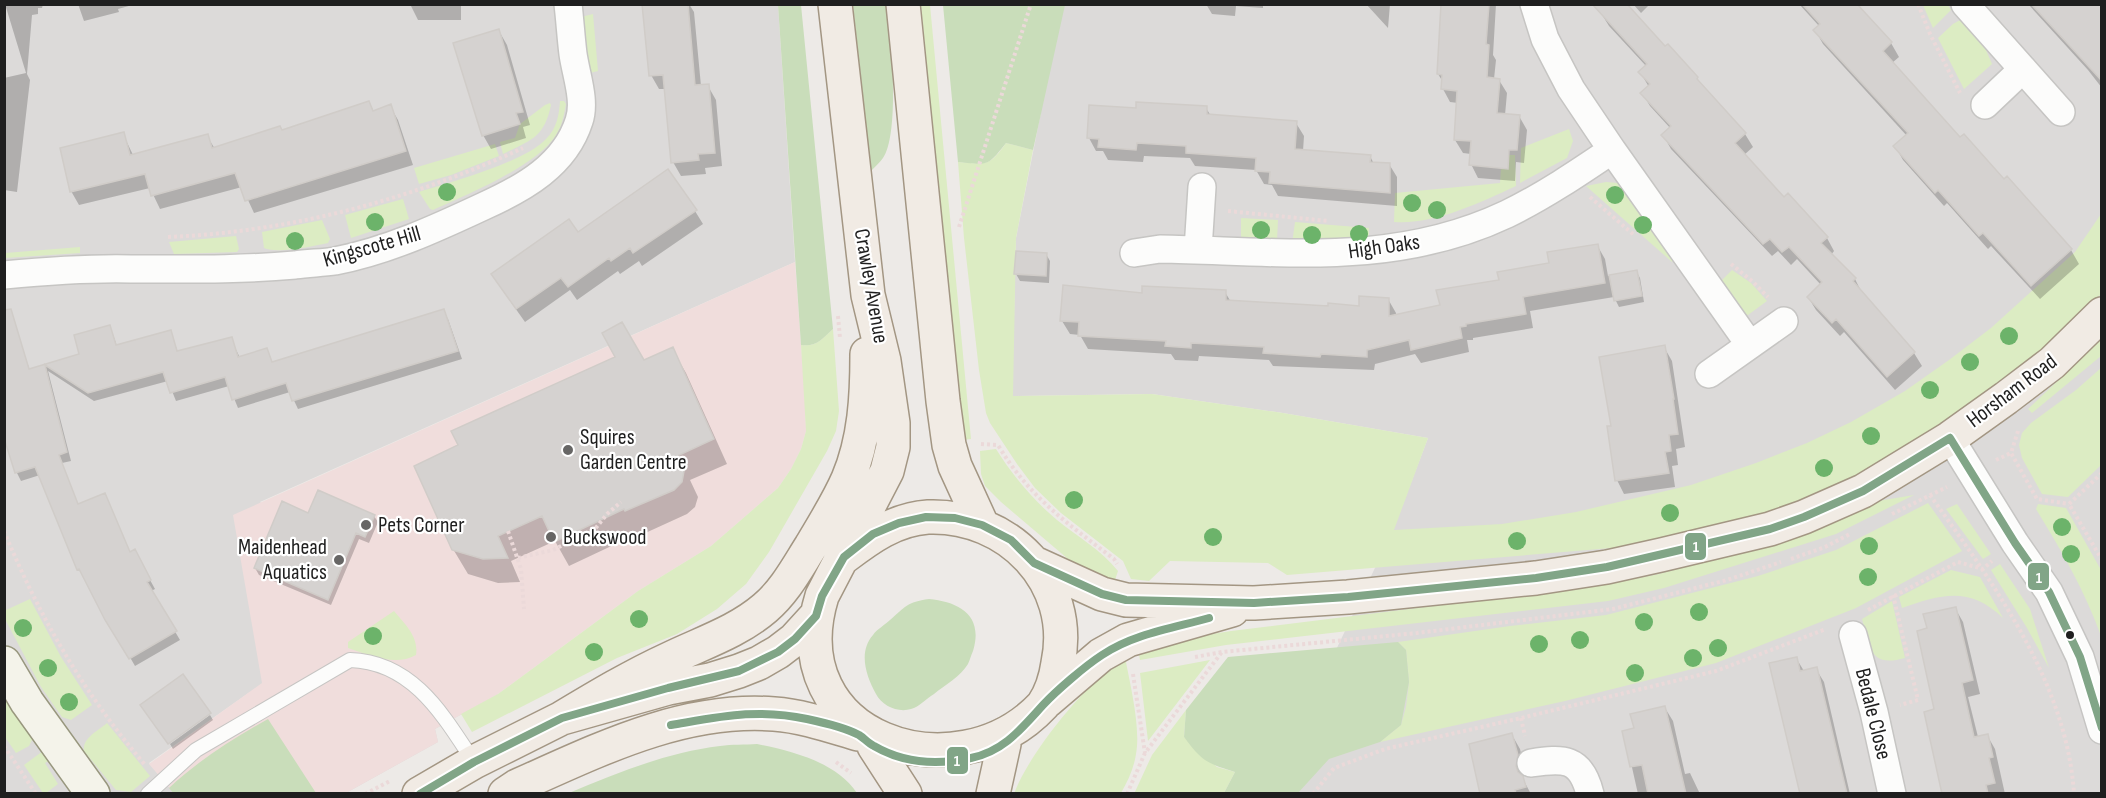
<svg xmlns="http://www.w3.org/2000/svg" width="2106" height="798" font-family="'Sofia Sans Condensed',sans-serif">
<rect width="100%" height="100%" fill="#edeae7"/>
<path fill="#dcdad9" d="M5 5H778L795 262 260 502 498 694 435 729 438 742 346 793 250 692 149 763 174 793 5 794Z
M949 5H2101V793H1268L1393 530 1428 438 1283 413 1152 394 1012 396 1016 238 1041 112Z"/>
<path fill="#f0dddc" d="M795 262 805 399 806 431 801 449 791 469 778 488 711 546 638 591 498 694 435 729 438 742 346 793H174L149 764 262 683 233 515Z"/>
<path fill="#dcecc3" d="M921 5H930L971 439 962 440Z
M1923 5H1948L1951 10 1933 28Z
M593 14 598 71 590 73 581 17Z
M1962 19 1983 43 1992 64 1964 89 1938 38 1953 24Z
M560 101H564L566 104C564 115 562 126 556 135 537 166 466 195 433 210L430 209 419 192C451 182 525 162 546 139 557 128 559 115 560 101Z
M550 103 551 105C544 138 531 140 503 154L500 142 515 138 520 124 545 105Z
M1569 129 1573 141 1567 158 1520 183 1521 148Z
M1006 143 1033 150 1016 238 1013 396 1152 394 1283 413 1428 438 1394 530 1502 524 1576 512 1691 485 1756 463 1807 443 1851 422 1905 391 1949 360 1991 328 2075 252 2101 214V294L2058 337 2006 381 1915 444 1831 490 1805 500 1761 514 1636 546 1287 575 1268 563 1170 561 1149 581 1131 579 1123 561 1061 513 1035 488 1017 464 990 423 986 413 979 370 964 238 958 162C987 164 989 167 1006 143Z
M495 144 499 156 451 175 419 184 414 168Z
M1509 155H1515L1516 186C1479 203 1434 225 1394 222L1395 193 1500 183 1501 168H1508Z
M1606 182 1618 183 1628 188 1674 259 1672 262 1586 186Z
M403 199 409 219 351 238 345 215Z
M1241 218 1278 220 1277 241 1241 239Z
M322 220 330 239 328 243C313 246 279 254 264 248L262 232Z
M1295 222 1369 228V238L1292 244Z
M236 236 239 249 237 252 174 254 169 242Z
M80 247V253L5 258V253Z
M1732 270 1751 283 1767 301 1748 315 1744 314 1720 282Z
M833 329 839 411 836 431 827 451 769 552 746 584 717 609 677 634 617 658 472 732 461 714 498 694 638 591 711 546 778 488 791 469 801 449 806 431 801 345C817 347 822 339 833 329Z
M2101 340V356L2032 413 2028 409Z
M2101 368V465L2068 497 2042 494 2022 458 2019 445 2022 433 2031 423 2076 390Z
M996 449C1013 476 1033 500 1057 520 1078 537 1101 550 1118 571L1115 580 1099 577 1085 570 1068 559 1001 502 985 486 981 474 980 451Z
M1914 495 1836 534 1664 588 1608 601 1226 645 1140 660 1138 650 1174 640 1231 631 1603 585 1659 574 1760 545 1832 521 1878 501Z
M1928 503 1962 551 1856 608 1716 663 1565 701 1380 742 1401 725 1406 707 1409 682 1406 650 1398 642 1510 626 1606 615 1758 576 1836 550Z
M1957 504 1991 554 1983 559 1946 509Z
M2038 504 2066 508 2101 570V636C2085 591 2061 550 2036 509Z
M2000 564 2030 609 2049 668 2027 628 1991 570Z
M1951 570 1980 577 2003 618C1970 586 1942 594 1902 608L1899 597Z
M30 599 61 657 92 705 71 720 62 717 41 687 5 619 6 610Z
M1892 601 1905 658C1869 668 1870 647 1862 619Z
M394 611C405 624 419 637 416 655 395 667 370 655 348 648V642Z
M1125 657C1130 684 1141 728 1136 754 1134 768 1128 781 1121 793L1014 794C1028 754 1089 679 1125 657Z
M1210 660 1148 741 1140 673Z
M4 694 33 738 29 746 16 753 5 737Z
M1186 710 1184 737 1217 767 1235 772 1224 793 1134 794 1152 755Z
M107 723 150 776 131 792 116 790 84 751C82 738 98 731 107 723Z
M43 751 50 760 45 763 58 784 46 793H43L24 765Z"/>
<path fill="#c9ddba" d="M778 5H801L833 329C822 339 817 347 801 345Z
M853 5H888C891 36 900 133 883 158 880 162 875 167 871 171Z
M943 5H1065L1033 150 1006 143C987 167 989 165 958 162Z
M929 599C959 602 984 615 973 651 971 655 970 660 968 664 961 676 945 685 934 694 927 698 919 707 911 709 898 713 882 706 876 694 866 676 858 652 873 635 877 629 885 625 890 620 905 607 907 602 929 599Z
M1398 642 1406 650 1409 682 1401 725 1380 742 1329 759 1298 793H1224L1235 772C1206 763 1202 761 1184 737L1186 710 1228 657Z
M268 719 316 793 174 794 169 788C199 760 232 739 268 719Z
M757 744C792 751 836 762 857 793H569C617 773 668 752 720 746 732 744 745 745 757 744Z"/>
<path fill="#0003" d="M5 4H43L42 8H38V14L32 15 27 74 30 80 17 192 4 190V78L26 73Z
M78 4H136L118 9 119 12 84 21Z
M410 4H461V20H418Z
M644 4H689L694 12 701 86H708L716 100 722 166 705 168 706 174 681 176 673 162 666 89H659L651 75Z
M1206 4H1263V8L1236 6 1235 16 1212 14Z
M1366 4H1390L1388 28Z
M1439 4H1496L1493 55 1496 60 1494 79 1499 80 1507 93 1505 115 1519 116 1527 130 1524 163 1516 162 1515 181 1478 178 1471 164V154L1463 153 1455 140 1458 103 1450 102 1443 89V82L1438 74 1442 7Z
M1633 4H1650L1641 13Z
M1799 4H1855L1891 43 1899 57 1892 63 1959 139 2004 181 2007 178 2071 250 2079 264 2040 299 1991 246 1988 249 1947 203 1944 206 1903 160 1895 146 1907 136 1823 44 1815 30 1819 26Z
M2028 4H2075L2102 9V88L2088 70Z
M1601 13 1665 48 1697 78 1702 86 1745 134 1753 147 1744 155 1784 199 1827 238 1834 251 1831 255 1855 279 1862 293 1914 353 1922 366 1895 390 1844 332 1840 336 1816 310 1808 297 1821 285 1797 259 1791 265 1778 251 1772 256 1671 149 1663 135 1671 129 1650 106 1642 93 1649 87 1640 72 1646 66 1609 26Z
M499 31 507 45 530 125 523 127 526 138 491 149 483 135Z
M369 102 374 112 390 106 398 120 413 165 254 213 242 187 160 209 150 188 79 205 71 191 123 134 133 155 207 136 215 149 282 131Z
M1206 108 1211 116 1296 123 1304 136 1303 151 1370 156 1374 164H1389L1397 177V206L1278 196 1272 185 1264 184 1256 170 1195 166 1190 158 1144 156 1143 162 1108 160 1103 151H1096L1089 138 1137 110Z
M695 211 703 224 642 266 639 261 620 274 618 271 577 300 570 290 525 322 501 288 577 234Z
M1597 245 1605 259 1608 276 1636 271 1640 278 1644 302 1619 307 1614 297 1530 311 1533 328 1473 338V340H1467L1469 352 1421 363 1415 354 1375 364 1374 370 1273 366 1269 360 1199 356 1198 361 1175 360 1171 354 1088 349 1080 335 1070 334 1062 321 1143 295 1225 292 1231 302 1361 307 1388 299 1396 313V316L1442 306 1500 281 1551 264Z
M1046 254 1050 261 1049 283 1020 281 1016 274Z
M443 311 448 319 462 359 298 409 290 392 238 408 229 386 176 401 168 381 94 401 48 371 71 461 62 463 78 506 139 560 155 589 151 591 180 640 135 666 79 569 40 475 21 481 17 473 4 432 22 350 30 370 81 355 110 326 117 346 170 332 178 352 231 339 240 358 266 350 273 364Z
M1664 347 1672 361 1685 447 1676 449 1678 465 1672 466 1675 487 1624 494 1617 480Z
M672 349 686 373 727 464 690 480 698 497 695 507 687 514 641 535 639 533 569 566 555 541 511 561 520 582 498 583 468 574 453 549 643 362Z
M309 514 374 516 378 522 369 543 359 539 331 605 259 575 255 568Z
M1955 608 1963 622 1980 694 1968 697 1978 737 1987 735 1995 749 2005 794H1944L1929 629Z
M1796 658 1804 671 1816 669 1824 682 1850 794H1801Z
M1665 708 1673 721 1685 774 1690 773 1700 794H1638L1624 732 1635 729Z
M210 715 213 720 173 749 170 744Z
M1512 735 1520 749 1525 770 1523 779 1531 794H1482Z"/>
<path fill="#d5d2d0" stroke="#d0ccc8" stroke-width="1.5" d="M642 4H688L695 85 709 84 715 153 698 154 699 160 671 163 663 75 649 76Z
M1441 4H1489L1486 44 1489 45 1487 77 1500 79 1497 113 1520 115 1517 150H1509L1508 169 1469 165 1471 141 1454 140 1457 91 1441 89 1442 75 1437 74Z
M1592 4H1627L1665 46 1668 44 1698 77 1697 79 1746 133 1735 143 1784 197 1788 193 1828 237 1821 243 1856 278 1853 281 1915 352 1887 377 1836 319 1832 323 1807 297 1822 282 1805 264 1789 247 1782 252 1770 239 1763 244 1661 135 1671 126 1640 93 1650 84 1638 72 1647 64Z
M1802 4H1857L1892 42 1883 51 1960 137 1964 134 2004 179 2007 176 2072 249 2031 286 1983 233 1979 236 1938 190 1935 193 1893 146 1908 133 1813 30 1820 24Z
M2031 4H2102V81L2067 43Z
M499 29 523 112 516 113 520 124 482 136 453 43Z
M369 101 373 111 391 104 406 151 245 201 235 173 151 196 145 174 70 192 60 148 124 132 130 155 208 134 212 148 280 126 282 130Z
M1136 102 1207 106V114L1297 121 1295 149 1371 155 1370 162 1390 163V193L1269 183 1270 172 1255 171 1256 158 1186 153V146L1137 143 1136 150 1098 147 1099 139 1087 138 1089 105 1136 108Z
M668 169 697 210 633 253 630 248 611 261 609 258 568 287 561 278 516 309 491 274 569 219 578 232Z
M1598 244 1605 283 1523 297 1526 314 1466 324V326L1460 327 1462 338 1411 350 1409 340 1367 350V357L1321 354 1320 357 1263 353 1264 347 1191 343V348L1165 346 1166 341 1078 336 1079 322 1060 321 1063 285 1142 293V286L1226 290V300L1328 306V303L1359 306V296L1389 298V316L1440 305 1436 290 1499 280 1497 272 1549 263 1547 252Z
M1016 251 1047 253 1046 276 1014 274Z
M1637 270 1642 296 1614 301 1609 275Z
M11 309 29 369 79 354 74 335 110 325 116 345 171 330 177 351 232 337 238 357 267 348 272 362 444 309 458 351 292 401 286 383 232 400 225 377 170 393 163 372 88 393 45 365 67 452 59 455 78 504 105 493 130 552 135 549 151 580 147 582 177 631 129 659 105 620 79 569 77 570 35 467 15 473 4 438V310Z
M622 322 644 360 673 347 714 439 677 456 684 471 682 482 674 490 625 511 624 509 554 542 542 516 498 536 508 558 483 559 452 550 414 466 458 445 451 431 615 357 602 333Z
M1665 345 1674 399H1673L1678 434 1669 435 1671 451 1665 452 1669 473 1615 481 1607 426H1611L1599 357Z
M318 490 375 515 365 537 356 533 328 600 254 568 282 501 308 513Z
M1956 607 1973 680 1962 683 1974 737 1988 734 1993 757 1989 758 1995 783 1986 785 1988 794H1942L1924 712 1934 709 1917 631 1927 628 1923 614Z
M1797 657 1800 671 1817 667 1847 794H1800L1769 663Z
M183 674 211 713 168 744 140 705Z
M1665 706 1673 739 1686 794H1648L1642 765 1630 767 1622 731 1634 728 1630 714Z
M1512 733 1518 755 1516 766 1518 772 1523 776 1526 787 1515 790 1516 794H1480L1469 744Z"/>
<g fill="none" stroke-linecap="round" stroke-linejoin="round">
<g stroke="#c6c5c3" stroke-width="16">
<path id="lane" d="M148 794 196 750 350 660C413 662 443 715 474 762"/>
</g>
<g stroke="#c6c5c3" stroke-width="30">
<path id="street" d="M1965 4 2061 112
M1985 105 2023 69
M1612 150 1750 345
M1198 250 1202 187
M1134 253 1160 249C1280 251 1393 268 1507 214 1544 196 1578 173 1612 150L1571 89 1545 39 1534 4
M4 275C47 271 89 268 131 269 186 269 240 270 295 265 308 263 322 263 335 261 387 251 437 228 484 206 524 188 565 165 579 121 586 101 576 75 573 54 571 38 570 21 568 4
M1709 374 1784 321
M1950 438 2015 543 2049 592 2080 657 2102 730
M1853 635 1874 712 1892 794
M1531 763C1563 758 1581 757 1590 794"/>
</g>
<g stroke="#98977e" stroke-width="36">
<path id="secondary" d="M4 663 27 702 93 794"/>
</g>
<g stroke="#a39683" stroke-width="36">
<path id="primary" d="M835 4 868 295 884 361 893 423V447L887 471 822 596C778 739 956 798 1043 705 1051 693 1056 677 1058 663 1075 582 1008 514 928 517 895 519 869 538 844 557
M903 4 943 401 949 445 955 466 982 525
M1034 563 1102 594 1126 600 1254 603 1348 597 1536 578 1607 567 1661 555 1770 529 1804 517 1863 491 1950 438 2006 398 2052 363 2102 314
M1047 701 1101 655 1128 640 1232 610
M562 718C597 697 632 676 669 659 702 643 737 632 765 608 785 591 797 568 811 546 824 524 838 502 848 479 865 439 867 396 867 354
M874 746 905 794
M419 794 474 762 562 718 668 688 710 680 739 671 759 663 778 652 795 639 816 616
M505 794 517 786C598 750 683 707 774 714 803 716 831 726 858 734
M993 794 1004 744"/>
</g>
<path stroke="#ebd9d9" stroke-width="4" stroke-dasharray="3 3" stroke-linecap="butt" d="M1918 4 1930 34 1960 93
M1590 197 1634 235
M1228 211 1328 221
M959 227 1031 4
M168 237C291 232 412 199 523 148
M1731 264 1752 281 1768 297
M838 316 840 338
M2018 431 2011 453 2037 499 2069 504
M981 444 998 445C1029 497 1067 523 1114 559L1117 564
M1996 460 2011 453
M2102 473 2069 504 2102 560
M1930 495C1992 582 2067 682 2074 794
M1892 514 1947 487
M4 531C41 620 83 692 146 766
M508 531 521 569 524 609
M518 558 553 550 595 529 607 514 621 502
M1791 559 1825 547 1850 534
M1893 595 1918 700 1900 705
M1868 610 1958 562 1983 569 1992 561
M1195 657 1222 652 1417 633 1613 609 1727 580 1781 562
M1133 674 1145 753
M1521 718 1525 736
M4 746 36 794
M836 762 851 773
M365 794 390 781
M1127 794 1145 753 1222 652
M1313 794 1334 768 1385 749 1521 718 1716 671 1826 629"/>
<use href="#lane" stroke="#fcfcfb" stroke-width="14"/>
<use href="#street" stroke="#fcfcfb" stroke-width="27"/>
<use href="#secondary" stroke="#f4f3ea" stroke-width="33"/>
<use href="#primary" stroke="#f1ebe4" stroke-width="33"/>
<g stroke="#fff" stroke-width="12">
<path id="bus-1" d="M1950 438 2015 543 2049 592 2080 657 2102 728
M671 725C719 717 758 708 807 719 821 722 846 728 859 735 864 738 868 743 874 746 903 763 938 765 971 758 1004 751 1021 729 1043 705 1056 691 1085 666 1102 655 1133 634 1173 628 1209 618
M420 794 474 762 562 718 668 688 739 671 778 652 795 639 816 616 822 596 844 557 873 534 899 523 926 517 955 518 982 525 1011 540 1034 563 1102 594 1126 600 1254 603 1348 597 1536 578 1607 567 1770 529 1804 517 1863 491 1950 438"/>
</g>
<use href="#bus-1" stroke="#81a587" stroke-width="8"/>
</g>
<g fill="#6cb36a">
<circle cx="447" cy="192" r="9"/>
<circle cx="1615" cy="195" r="9"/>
<circle cx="1412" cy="203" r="9"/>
<circle cx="1437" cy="210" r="9"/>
<circle cx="375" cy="222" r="9"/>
<circle cx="1643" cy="225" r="9"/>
<circle cx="1261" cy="230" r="9"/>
<circle cx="1359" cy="234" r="9"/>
<circle cx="1312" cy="235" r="9"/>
<circle cx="295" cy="241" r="9"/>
<circle cx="2009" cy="336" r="9"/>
<circle cx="1970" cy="362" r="9"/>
<circle cx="1930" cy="390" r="9"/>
<circle cx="1871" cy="436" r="9"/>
<circle cx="1824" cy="468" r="9"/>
<circle cx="1074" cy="500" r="9"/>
<circle cx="1670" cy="513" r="9"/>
<circle cx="2062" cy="527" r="9"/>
<circle cx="1213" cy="537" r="9"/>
<circle cx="1517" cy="541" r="9"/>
<circle cx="1869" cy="546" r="9"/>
<circle cx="2071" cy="554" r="9"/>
<circle cx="1868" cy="577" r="9"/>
<circle cx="1699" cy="612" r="9"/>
<circle cx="639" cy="619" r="9"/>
<circle cx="1644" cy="622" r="9"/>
<circle cx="23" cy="628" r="9"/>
<circle cx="373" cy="636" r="9"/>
<circle cx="1580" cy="640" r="9"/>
<circle cx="1539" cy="644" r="9"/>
<circle cx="1718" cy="648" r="9"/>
<circle cx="594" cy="652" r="9"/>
<circle cx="1693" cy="658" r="9"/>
<circle cx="48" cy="668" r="9"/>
<circle cx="1635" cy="673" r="9"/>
<circle cx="69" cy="702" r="9"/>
</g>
<g fill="#676665" stroke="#fff" stroke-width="2">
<circle cx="568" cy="450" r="6"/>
<circle cx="366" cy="525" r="6"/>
<circle cx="551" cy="537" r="6"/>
<circle cx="339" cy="560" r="6"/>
</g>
<circle fill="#1f1f1f" stroke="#fff" stroke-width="2" cx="2070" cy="635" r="5"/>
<g text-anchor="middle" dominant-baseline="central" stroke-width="4.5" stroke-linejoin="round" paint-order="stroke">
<g font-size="22" fill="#1f1f1f" stroke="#fff">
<text transform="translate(372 247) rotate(-16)">Kingscote Hill</text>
<text transform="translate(1384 247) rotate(-8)">High Oaks</text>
<text transform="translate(871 286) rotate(80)">Crawley Avenue</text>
<text transform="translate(2012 391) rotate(-37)">Horsham Road</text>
<text transform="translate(1873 714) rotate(76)">Bedale Close</text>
</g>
<g font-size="22" fill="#1f1f1f" stroke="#fff" text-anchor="start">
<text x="580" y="437">Squires<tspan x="580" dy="25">Garden Centre</tspan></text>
<text x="378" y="525">Pets Corner</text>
<text x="563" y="537">Buckswood</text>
<text x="327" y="547" text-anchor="end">Maidenhead<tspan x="327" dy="25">Aquatics</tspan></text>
</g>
</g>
<g stroke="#fff" stroke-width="2">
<rect x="1684" y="532" width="23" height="29" rx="6" fill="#81a587"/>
<rect x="2027" y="562" width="23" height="29" rx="6" fill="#81a587"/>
<rect x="946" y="746" width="23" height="29" rx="6" fill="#81a587"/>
</g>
<g font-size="16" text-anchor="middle" font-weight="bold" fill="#fff">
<text x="1696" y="552">1</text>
<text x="2039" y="583">1</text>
<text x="957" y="766">1</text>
</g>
<rect width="2106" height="798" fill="none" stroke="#1f1f1f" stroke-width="12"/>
</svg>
